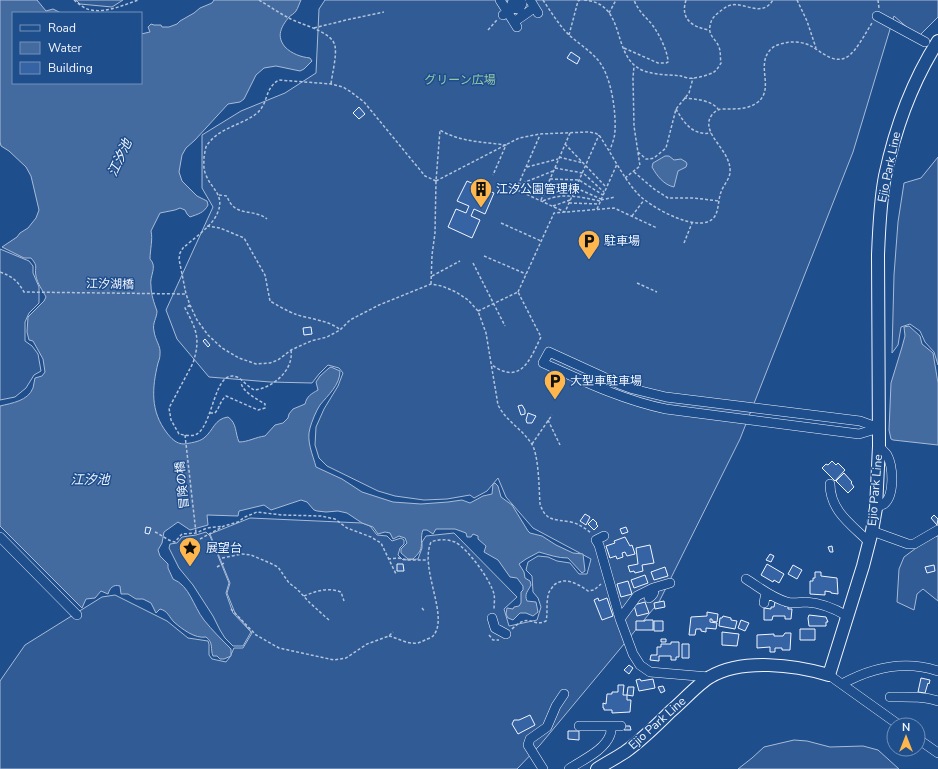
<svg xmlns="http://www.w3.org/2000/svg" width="938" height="769" font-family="'Nunito Sans','Noto Sans JP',sans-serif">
<rect width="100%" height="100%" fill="#1f4e8c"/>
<path fill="#305b95" stroke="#a8bbd7" d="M76 0H123L112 7 80 4Z
M325 0H938V17L918 37 894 16 853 152 740 439 659 602 540 745 517 769H0V681L25 645 102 597 115 595 167 621 188 638 208 641 209 644V655L212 659 226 662 230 657 234 648H243L252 633 235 613 227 593 230 583 210 534 250 518 362 523 370 526 377 535 387 536 392 541 401 538 404 540V544L400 548 398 555 403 560 418 559 422 548V542L426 536 454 533 517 597 504 609 509 626 537 620 541 607 538 598 533 592 532 576 526 570 528 562 538 556 548 557 557 561 570 563 579 574H587L591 559 533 528 506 497 498 478 487 491 474 498 470 495 447 499 424 500 395 496 378 491 327 466 319 458 315 445 316 427 324 409 338 386 343 373 339 368 328 365 319 374 312 383 270 382 209 377 177 339 166 310 213 207 202 188V135L241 111 285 93 316 73 319 9Z
M938 157V365L934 352 925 342 920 331 910 324 901 327 898 345 892 353 894 275 898 222 904 183 921 178Z
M0 249 29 261 33 266V273L39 287V303L29 313 25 322V341L32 346 38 354 41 371 34 375 26 388 15 397 0 400Z
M206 532 210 536 229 583 226 593 233 613 251 632 243 646H233L225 638 220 630 213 616 193 585 179 568 169 548 170 544 177 543 182 537 196 535Z
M938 536V601L923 589 917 594 914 610 897 602 899 569 904 557 931 537Z
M794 740 807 741 830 747 863 746 878 750 899 769H738L752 758 764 747Z"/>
<path fill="#446ba0" stroke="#a8bbd7" d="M0 0H37L46 11 53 9 61 13H13V83H141V34L150 32 148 27 151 24 154 25H161L162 27H169L177 24 180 21 194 13 200 8 212 3 214 0H301C299 4 298 8 296 11 294 14 291 15 289 17 281 27 276 36 285 47 292 54 301 57 310 58L312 61 304 69 300 71 276 66 264 68 256 75 244 99 240 102 228 104 195 140 186 148 182 155 179 172 182 181 197 196 207 201 208 205C204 213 198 214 190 217L187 214 185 210 180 208 175 210 160 213 151 231C153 239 150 250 150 259 158 267 149 276 151 286 151 294 154 303 157 311 157 318 152 323 154 331 155 340 161 346 160 354 160 358 159 360 158 363 152 388 150 411 167 433 171 438 176 444 184 444 190 443 199 442 204 438 214 430 214 419 228 417 237 423 235 433 239 442 248 442 256 437 265 436L275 425 283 423 288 418 289 414 293 409 305 404C307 396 311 394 318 390L316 382 320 376 329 368 331 367 340 371C340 385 328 395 320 405 316 411 312 421 310 428 306 441 313 455 316 467L342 479 362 492 393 502 421 504 448 502 462 500 470 503 483 496 492 494 493 484 495 483 498 486 501 497 512 505 528 531 530 533 542 536 556 545 573 553 583 554 585 571 582 573 568 558C557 558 550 555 539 552L526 559 519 564 524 572 525 578 530 581 531 585C528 591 524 594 527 601L536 602 538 612 533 616 526 613H520L513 620 508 618 506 614 507 608 513 609 514 607 519 606 521 603V592L523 590V586L517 578 510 577 498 560 484 552 486 546 478 539V536L473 534 471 537H467L466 533 455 529H436L433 534 427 530H423C420 537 423 545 420 551 418 554 415 557 413 559H408L401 553V549L407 543 405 538 399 536 393 539 390 533 385 532 378 534 373 527 362 523 347 513 338 511 326 512 317 511 314 510 307 502 301 500 271 510 264 505 239 511 238 516 207 515 208 525 190 530 178 522 164 532 162 543 158 550 160 556 168 564V568L173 579C190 586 193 606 204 620 212 630 222 640 231 649V656L224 659H220L217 656H213C210 649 214 643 206 637 195 639 182 629 174 622 169 617 168 611 160 609L156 613 151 603 143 599H136L128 594H121L120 586C113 584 110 588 108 594L101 591 95 598 86 599 82 608 0 526V406C12 403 28 401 33 388 34 385 34 381 35 378L42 376 45 372 43 359 33 341 29 340 27 332 28 317 44 301 46 297C43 291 37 283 36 276 34 267 39 267 31 258H24L2 247 17 237 20 233 28 228 36 218 39 210 31 176 26 167 9 151 1 146 0 142Z
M665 156H669L674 160 681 159 686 162 687 164 686 167 678 171 674 187C664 185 657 176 652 167L653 163Z
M909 326 920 336 922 344 933 353 938 383V445L893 440 891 439 889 430 891 383 902 347 905 336 904 327Z"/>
<path fill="#3563a3" stroke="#f2f6ff" d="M571 52 580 58 577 64 567 58Z
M359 107 365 114 359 119 353 113Z
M467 181 494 193 485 214 474 209 471 216 480 220 472 238 448 227 456 209 466 213 469 206 457 201Z
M311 327 312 334 304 335 303 328Z
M205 339 210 345 208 347 203 341Z
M522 405 525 410V414L521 415 518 406Z
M528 413 536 416 532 423H527L526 420Z
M832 461 836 465 838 463 845 470 835 481 822 468 826 464 828 465Z
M844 473 852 482 851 483 854 487 848 493 836 481Z
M585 514 590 517 586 525 580 521Z
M934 515 938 519 937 525 931 518Z
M593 519 597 523 596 524 598 526 594 530 588 524Z
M146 527 151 528 149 534 145 533Z
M626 527 628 532 622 534 620 529Z
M625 537 630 546 632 545 635 554 627 556 625 552 622 553 623 557 617 559 616 556 610 558 606 546 615 543 614 541Z
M185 543 193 553 186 559 179 549Z
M650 545 654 563 642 565 643 571 635 573 634 571 630 572 628 566 638 564 636 548Z
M832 546 833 552H830L828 547Z
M770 554 774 556 771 562 766 560Z
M397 564H403L404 571H397Z
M767 564 784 574 779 583 774 580 773 582 761 575Z
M793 565 802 570 797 579 788 574Z
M934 565 935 571 927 573 925 567Z
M665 567 668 576 654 580 651 572Z
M815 572H821V576L837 578 838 594 831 593V592L825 591V595L810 594V581H813V578H815Z
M645 575 648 583 634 588 631 580Z
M628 581 632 594 621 597 617 584Z
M598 598 599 601 607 598 613 616 602 620 594 600Z
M664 601 665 607 655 609 654 603Z
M645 602 649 613 637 616 634 605Z
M775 602 783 604 784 606H788V609H792L791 619H785V616H773L772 620H764V608L771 609V607H774Z
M707 612 718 614 717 622 712 621V619H710V622L717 623 716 629 706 628V632L701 631V629H696L695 635H689L691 617 707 616Z
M809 615 826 617 828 622H826V626H809L808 618Z
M723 616 731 618V620L737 621 735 629 719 626 720 618H722Z
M645 620H653V630H636V621H645Z
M741 620 749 623 745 631 738 628Z
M654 621H663V631H654Z
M800 629H815V640H800Z
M722 632 739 634 737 646 722 645Z
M785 633H791L790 650H782V648H775V652H770V647L757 648V635L774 634V636H783Z
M661 639H666V642H661Z
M671 642H679V657H676V660H671V656H659V661L650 660 651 655H657V647H661V644H671Z
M682 644H689V658H682Z
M629 665 633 668 629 674 624 670Z
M921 678 930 680 929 684 928 683 925 693 918 692Z
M640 679 641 681 653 679 655 688 639 691 636 680Z
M618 685H624L623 695H627V700H631L630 712 612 713V710H604V708H603V703L606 704 607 694H612V692H618Z
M663 686 665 691 661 693 658 687Z
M628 687H634L633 696 627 695Z
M530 715 535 725 518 734 512 724 514 720H519Z
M624 726H630L631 730H624Z
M568 731H579V740L568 739Z"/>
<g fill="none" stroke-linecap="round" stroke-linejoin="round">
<g stroke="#f2f6ff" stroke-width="10">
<path id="minor" d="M500 0 517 27
M530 0 538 13
M513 7 517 9H519L522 4 521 2
M503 15 513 7 512 3 514 0
M877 16 925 42
M514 22 534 8
M549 352 619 384 633 389 666 397 860 421 879 428 859 434 666 409C623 400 583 381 543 363Z
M830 484C830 511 852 525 869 542
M876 508C878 506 882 505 884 504 895 495 893 466 887 455 885 452 881 449 879 446
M872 531 908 544H914L938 530
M604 536 596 540 599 545 620 619 633 654 640 665 650 672 709 677
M0 537 77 615
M746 579C759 587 772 598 787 602 793 604 800 602 806 602 821 603 834 608 847 616
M649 598C653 595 655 593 653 588
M764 603 766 592
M492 618 495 628 506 634
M620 619 637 596 653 588 670 583
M829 675 899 725
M842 684C871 668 905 660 938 671
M890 697C906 697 923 696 938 701
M579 726H621
M918 739 938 753
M543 769 528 745 530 739 547 727 556 706 564 694
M569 769C582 760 604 751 610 735 611 733 611 729 611 726"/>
</g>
<g stroke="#f2f6ff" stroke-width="14">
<path id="major" d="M597 769C606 763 616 758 625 752 642 740 657 725 671 711 682 702 699 683 710 677 742 658 795 665 829 675L863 566 872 531 876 508 879 446 878 255C879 229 880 202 885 176 895 129 912 82 938 41"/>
</g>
<path stroke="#b3c4dc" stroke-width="1.5" stroke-dasharray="3 2" stroke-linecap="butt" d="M74 0C79 4 84 9 91 10 106 13 124 5 138 0
M259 0C269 6 279 13 289 18 301 25 332 31 335 46 337 56 332 74 331 84
M543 0C551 12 559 25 569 35 578 43 589 50 597 59 611 74 616 110 615 130 615 137 612 144 610 150
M584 0C623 3 613 44 633 64 645 76 666 74 681 76 684 77 689 79 693 78 698 78 709 75 714 72 717 70 719 66 721 63 720 58 721 52 719 47 716 39 708 36 710 26 711 20 713 17 718 13 722 10 726 6 731 5 745 2 762 18 773 0
M686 0C680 19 692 27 709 30
M797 0 807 21 816 48
M878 0 879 8
M609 13 616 0
M314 28 346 20 384 12
M488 30 497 20
M569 35 578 1 580 0
M624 48 658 63H666L668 62C668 51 657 29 649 21 643 15 637 8 634 0
M684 98C695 99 711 100 718 109
M676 109C684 123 693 136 711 133
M565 144 606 187
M638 152 646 159H649L654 158 666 148 676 109 689 93 693 78
M559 157 583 163
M527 167 558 159
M555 168 583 173 604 192
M634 172 654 189 668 198H694L719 201
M625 178 640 166 634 126 633 78 634 66
M550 179 579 180 603 195
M436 181 425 176 364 102 351 92 343 87 331 84 279 80C264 88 269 104 256 114 240 126 220 127 207 145 205 148 205 153 204 157 204 163 203 169 206 175 211 189 226 195 217 214 212 226 193 239 183 248L180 253 179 259 186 294 190 305 197 320 208 335 222 348 239 358 256 364 270 363 278 360 291 350 311 341 327 337 340 330 350 320 379 305 431 284 442 286 456 292 468 300 478 311 486 333 498 405C506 421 522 429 531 443 539 453 539 490 540 504 546 522 555 519 571 522 579 524 585 528 591 533
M436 181 519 138 540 134 588 132 595 133 599 135C612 154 622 176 637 193 648 206 702 237 715 216 719 209 718 200 721 192 723 186 729 180 730 173 732 152 706 138 709 121 710 117 713 112 718 110 720 109 724 109 727 109 738 109 749 109 758 102 775 88 755 65 771 49 775 45 780 44 785 43 792 41 802 42 809 45 820 50 833 65 847 57 856 52 866 32 872 23
M504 184 565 212 599 135
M518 185 553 171
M546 187 576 188 601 199
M516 190 540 135
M523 193 548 184
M219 195 227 196C234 218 254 208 267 219
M541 200 570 133
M601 200 615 197
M543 201C563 192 580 197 600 201
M569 203 599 204
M553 206 570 200
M597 209 617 164
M632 216 644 200
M501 223 541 241
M207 226 220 228 244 238 265 275 270 301C275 304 289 312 295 314 309 319 328 320 339 329
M684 243 692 223
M484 256 526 274
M473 263 505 326
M0 272C13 277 17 280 24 292L186 294
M432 276 460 261
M637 283 657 292
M431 284 432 255 435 233 436 181 440 130C460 142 483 142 506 145L493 175
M518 292 554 213 614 208 657 228
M190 305 185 308C196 329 201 338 193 363L169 408 171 420 179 434C184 435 192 437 197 434 214 423 214 368 237 377 243 380 248 387 254 390 273 388 294 370 291 350
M478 311 518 292 541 337C533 352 525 379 503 371 499 370 495 367 492 365
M210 413H215C220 407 220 401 226 396L258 410 265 408V404C257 399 242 392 241 382
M548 420 560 445
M185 435 196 533
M532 444 552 415
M155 532C162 535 168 541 175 542L182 534 196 533 207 528 224 526
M200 539 224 526 238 522 245 517 257 512 282 515 321 516 335 519 347 528 371 537 381 543 396 574
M222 558 242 554 251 555 270 563 278 567 289 583 297 589 310 603 330 621
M388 559 398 558 408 560H428
M217 567 224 563
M304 596C316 591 328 587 341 592L344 601
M422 608 425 612
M231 609 256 635 279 648 334 660 346 658 367 644 389 636 393 632
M512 629C531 611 531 628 546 621 548 613 546 604 548 596 548 592 552 588 554 585 565 576 578 584 588 591L594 590 601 584
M489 635 493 640H499
M389 636C397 638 405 643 413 643 417 644 421 642 425 640 427 639 431 638 433 636 450 617 419 569 431 542 438 539 447 539 455 542 468 549 490 579 494 594 495 599 494 605 494 610"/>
<use href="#minor" stroke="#1f4e8c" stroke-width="9"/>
<use href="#major" stroke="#1f4e8c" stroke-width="12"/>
</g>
<defs>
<g id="building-pin" transform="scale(1.15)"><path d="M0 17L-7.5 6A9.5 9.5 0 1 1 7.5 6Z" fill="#ffb74d" stroke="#1f4e8c"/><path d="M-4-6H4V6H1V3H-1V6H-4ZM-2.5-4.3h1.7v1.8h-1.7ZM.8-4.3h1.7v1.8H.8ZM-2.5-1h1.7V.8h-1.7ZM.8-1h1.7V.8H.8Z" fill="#111"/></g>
<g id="parking-pin" transform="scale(1.15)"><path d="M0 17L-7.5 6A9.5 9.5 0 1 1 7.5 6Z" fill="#ffb74d" stroke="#1f4e8c"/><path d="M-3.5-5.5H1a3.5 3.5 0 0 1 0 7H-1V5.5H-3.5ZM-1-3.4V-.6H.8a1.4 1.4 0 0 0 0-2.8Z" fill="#111"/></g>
<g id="sight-pin" transform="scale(1.15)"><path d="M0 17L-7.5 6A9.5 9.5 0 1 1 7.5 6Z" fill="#ffb74d" stroke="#1f4e8c"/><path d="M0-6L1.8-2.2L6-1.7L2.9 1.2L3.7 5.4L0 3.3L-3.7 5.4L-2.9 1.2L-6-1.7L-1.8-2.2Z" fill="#111"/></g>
</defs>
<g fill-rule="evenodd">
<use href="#building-pin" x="481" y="189"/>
<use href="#parking-pin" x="589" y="241"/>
<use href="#parking-pin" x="555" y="381"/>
<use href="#sight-pin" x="190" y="548"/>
</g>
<g text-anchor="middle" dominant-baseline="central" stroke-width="3" stroke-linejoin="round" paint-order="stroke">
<g font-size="12" fill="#97c8a6" stroke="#1f4e8c">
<text x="460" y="80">グリーン広場</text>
</g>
<g font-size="12" fill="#f2f6ff" stroke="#1f4e8c">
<text transform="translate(889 167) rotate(-78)">Ejio Park Line</text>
<text transform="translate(110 284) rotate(1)">江汐湖橋</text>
<text transform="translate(182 485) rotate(-96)">冒険の橋</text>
<text transform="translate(875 490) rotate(-85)">Ejio Park Line</text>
<text transform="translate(657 723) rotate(-42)">Ejio Park Line</text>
</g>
<g font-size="12" fill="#f2f6ff" stroke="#1f4e8c" text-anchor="start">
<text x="496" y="189">江汐公園管理棟</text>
<text x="604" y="241">駐車場</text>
<text x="570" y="381">大型車駐車場</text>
<text x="206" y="548">展望台</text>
</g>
<g font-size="13" font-style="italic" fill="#f2f6ff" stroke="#1f4e8c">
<text transform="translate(120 158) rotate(-65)">江汐池</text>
<text x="90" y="480">江汐池</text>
</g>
</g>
<rect x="12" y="12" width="130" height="72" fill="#1f4e8c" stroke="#7391ba"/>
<rect x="20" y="25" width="20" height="6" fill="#1f4e8c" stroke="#7391ba"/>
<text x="48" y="32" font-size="12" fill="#f2f6ff">Road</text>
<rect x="20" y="42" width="20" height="12" fill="#446ba0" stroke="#7391ba"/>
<text x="48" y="52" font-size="12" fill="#f2f6ff">Water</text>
<rect x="20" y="62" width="20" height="12" fill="#3563a3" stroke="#7391ba"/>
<text x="48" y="72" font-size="12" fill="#f2f6ff">Building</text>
<g transform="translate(906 737)"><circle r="19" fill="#1f4e8c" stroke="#7391ba"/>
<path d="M0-3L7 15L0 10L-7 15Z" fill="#ffb74d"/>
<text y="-6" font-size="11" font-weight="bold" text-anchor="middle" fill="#f2f6ff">N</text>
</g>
</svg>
